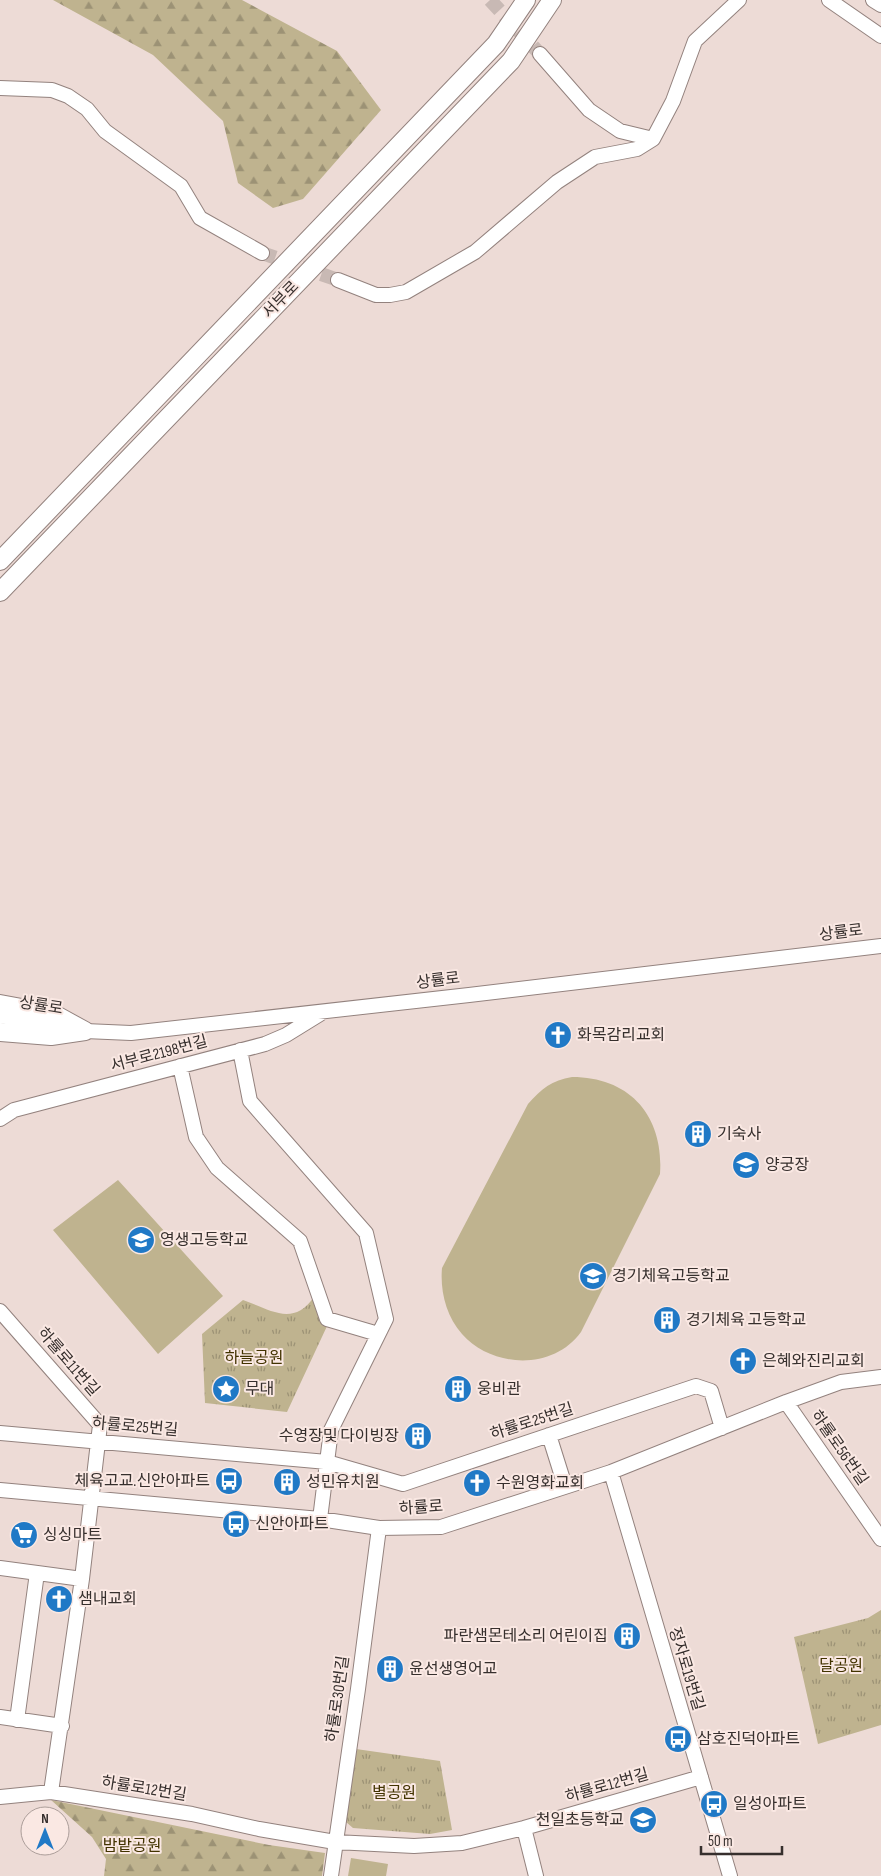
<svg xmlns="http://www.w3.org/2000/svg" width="881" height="1876" font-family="'Sofia Sans Condensed','Noto Sans KR',sans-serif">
<defs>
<pattern id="grass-tufts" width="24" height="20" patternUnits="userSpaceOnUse" patternTransform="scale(1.25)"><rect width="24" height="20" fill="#bfb38f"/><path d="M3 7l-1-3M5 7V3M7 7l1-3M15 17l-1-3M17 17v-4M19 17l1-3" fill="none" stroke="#9c9275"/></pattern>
<pattern id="forest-firs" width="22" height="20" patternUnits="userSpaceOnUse" patternTransform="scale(1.25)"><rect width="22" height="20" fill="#bfb38f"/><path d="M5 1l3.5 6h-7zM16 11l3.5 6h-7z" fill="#9c9275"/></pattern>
</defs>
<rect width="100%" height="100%" fill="#eddbd6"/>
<path fill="url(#grass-tufts)" d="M314 1297 328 1324 287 1412 205 1403 202 1334 243 1300C271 1310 293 1327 314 1297Z
M881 1610V1725L818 1744 794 1637 868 1618Z
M356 1749 440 1761 452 1830 430 1834 353 1828 346 1822Z"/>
<path fill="url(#forest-firs)" d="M53 0H242L337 51 381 110 303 199 273 208 238 183 223 121 153 55Z
M51 1800 269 1845 325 1853 322 1876H104L106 1859 92 1837Z"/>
<path fill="#bfb38f" d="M572 1077C631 1077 664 1117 660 1174L581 1332C553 1371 492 1368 462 1334 446 1316 440 1291 442 1268L528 1104C541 1089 552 1080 572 1077Z
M118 1180 223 1296 158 1354 53 1230Z
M351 1858 388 1864 386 1876H348Z"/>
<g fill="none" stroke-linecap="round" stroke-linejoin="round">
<path stroke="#c8b9b4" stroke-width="14" stroke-dasharray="14 7" stroke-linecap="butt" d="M490 0 540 54
M262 253 338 280"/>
<g stroke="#93827e" stroke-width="16">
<path id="minor" d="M829 0 881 36
M873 0 881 5
M540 54 589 110 620 131 653 139
M0 88 52 90 68 96 87 109 105 131 181 186 200 218 262 253
M338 280 376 295H390L406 292 475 252 557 182 595 157 637 149 653 139 673 101 695 41 739 0
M0 1016 85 1031 131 1033 469 995 881 946
M240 1050 250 1101 366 1233 386 1319 331 1430 320 1519
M180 1066 196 1137 217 1168 300 1241 327 1319 378 1334
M0 1119 14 1110 265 1044 286 1035 320 1014
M0 1311 100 1425 82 1579 51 1792
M786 1402 881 1539
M0 1433 327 1462 403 1484 696 1386 711 1391 722 1428
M549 1435 565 1486
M611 1472 730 1876
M0 1490 320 1519 379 1528 441 1527 611 1472 786 1402 841 1382 881 1377
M0 1568 82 1579
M0 1717 62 1726
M17 1720 37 1573
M0 1797 51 1792 192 1814 259 1829 335 1842 414 1846 462 1843 524 1828 701 1777
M524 1828 536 1876
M331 1876 358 1689 379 1528"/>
</g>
<g stroke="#93827e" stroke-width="20">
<path id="major" d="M0 561 496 44 526 0
M0 592 511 61 552 0
M0 1004 54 1014 85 1031
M0 1032 51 1036 85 1031"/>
</g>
<use href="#minor" stroke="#fff" stroke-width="14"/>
<use href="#major" stroke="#fff" stroke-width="18"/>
</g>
<defs>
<g id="church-disc" transform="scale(1.4375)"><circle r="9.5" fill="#2079c6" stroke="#fae8e3"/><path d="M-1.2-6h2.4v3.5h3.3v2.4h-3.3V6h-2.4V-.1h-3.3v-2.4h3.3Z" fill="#fff"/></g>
<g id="building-disc" transform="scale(1.4375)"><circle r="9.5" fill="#2079c6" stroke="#fae8e3"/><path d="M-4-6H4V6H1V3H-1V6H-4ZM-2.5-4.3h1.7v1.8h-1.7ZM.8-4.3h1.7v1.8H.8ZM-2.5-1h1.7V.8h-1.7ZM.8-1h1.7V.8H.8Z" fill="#fff"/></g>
<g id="school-disc" transform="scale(1.4375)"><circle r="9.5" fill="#2079c6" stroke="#fae8e3"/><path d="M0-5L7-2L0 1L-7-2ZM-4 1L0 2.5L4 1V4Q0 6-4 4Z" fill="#fff"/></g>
<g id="sight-disc" transform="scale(1.4375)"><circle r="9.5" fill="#2079c6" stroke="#fae8e3"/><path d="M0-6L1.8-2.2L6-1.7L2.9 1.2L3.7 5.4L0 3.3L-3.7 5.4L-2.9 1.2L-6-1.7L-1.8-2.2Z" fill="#fff"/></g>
<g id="bus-disc" transform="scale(1.4375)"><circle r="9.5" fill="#2079c6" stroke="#fae8e3"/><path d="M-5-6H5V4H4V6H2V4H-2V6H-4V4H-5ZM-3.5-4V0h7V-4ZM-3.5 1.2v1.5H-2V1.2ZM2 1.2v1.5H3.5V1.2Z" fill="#fff"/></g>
<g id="supermarket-disc" transform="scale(1.4375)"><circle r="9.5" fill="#2079c6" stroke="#fae8e3"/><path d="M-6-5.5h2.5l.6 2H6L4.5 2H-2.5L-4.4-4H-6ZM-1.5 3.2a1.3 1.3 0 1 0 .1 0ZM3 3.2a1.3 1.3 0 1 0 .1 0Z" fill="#fff"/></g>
</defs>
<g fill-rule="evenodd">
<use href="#church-disc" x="558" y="1035"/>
<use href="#building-disc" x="698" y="1134"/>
<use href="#school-disc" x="746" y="1165"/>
<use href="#school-disc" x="141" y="1240"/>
<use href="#school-disc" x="593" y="1276"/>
<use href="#building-disc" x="667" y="1320"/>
<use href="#church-disc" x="743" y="1361"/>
<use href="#sight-disc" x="226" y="1389"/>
<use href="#building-disc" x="458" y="1389"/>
<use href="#building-disc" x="418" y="1436"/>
<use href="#bus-disc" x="229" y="1481"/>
<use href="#building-disc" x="287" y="1482"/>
<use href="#church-disc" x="477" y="1483"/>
<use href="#bus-disc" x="236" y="1524"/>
<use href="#supermarket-disc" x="24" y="1535"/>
<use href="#church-disc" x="59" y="1599"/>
<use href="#building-disc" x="627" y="1636"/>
<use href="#building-disc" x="390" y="1669"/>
<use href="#bus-disc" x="678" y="1739"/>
<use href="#bus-disc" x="714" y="1804"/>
<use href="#school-disc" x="643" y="1820"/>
</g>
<g text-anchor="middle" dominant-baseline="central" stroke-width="4" stroke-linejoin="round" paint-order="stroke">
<g font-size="16" fill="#362f2d" stroke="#fae8e3">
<text transform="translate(281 300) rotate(-46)">서부로</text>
<text transform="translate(841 933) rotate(-7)">상률로</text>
<text transform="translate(438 981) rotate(-7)">상률로</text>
<text transform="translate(41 1006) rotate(9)">상률로</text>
<text transform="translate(159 1054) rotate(-15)">서부로2198번길</text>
<text transform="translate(68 1362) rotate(49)">하률로11번길</text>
<text transform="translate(532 1422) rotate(-18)">하률로25번길</text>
<text transform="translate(135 1427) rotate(5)">하률로25번길</text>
<text transform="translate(839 1448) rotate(55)">하률로56번길</text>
<text transform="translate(421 1508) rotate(-4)">하률로</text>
<text transform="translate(686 1669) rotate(73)">정자로19번길</text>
<text transform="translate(338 1699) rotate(-82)">하률로30번길</text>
<text transform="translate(607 1786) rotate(-16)">하률로12번길</text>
<text transform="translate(144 1789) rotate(9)">하률로12번길</text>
</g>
<g font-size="16" fill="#362f2d" stroke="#fae8e3" text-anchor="start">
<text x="577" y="1035">화목감리교회</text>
<text x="717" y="1134">기숙사</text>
<text x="765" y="1165">양궁장</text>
<text x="160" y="1240">영생고등학교</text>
<text x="612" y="1276">경기체육고등학교</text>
<text x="686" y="1320">경기체육 고등학교</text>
<text x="762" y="1361">은혜와진리교회</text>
<text x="245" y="1389">무대</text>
<text x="477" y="1389">웅비관</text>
<text x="399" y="1436" text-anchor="end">수영장및 다이빙장</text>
<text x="210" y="1481" text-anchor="end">체육고교.신안아파트</text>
<text x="306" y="1482">성민유치원</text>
<text x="496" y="1483">수원영화교회</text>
<text x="255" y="1524">신안아파트</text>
<text x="43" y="1535">싱싱마트</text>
<text x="78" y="1599">샘내교회</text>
<text x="608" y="1636" text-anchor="end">파란샘몬테소리 어린이집</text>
<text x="409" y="1669">윤선생영어교</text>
<text x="697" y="1739">삼호진덕아파트</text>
<text x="733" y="1804">일성아파트</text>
<text x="624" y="1820" text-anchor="end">천일초등학교</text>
</g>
<g font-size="16" fill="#423300" stroke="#fae8e3">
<text x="254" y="1358">하늘공원</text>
<text x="841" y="1666">달공원</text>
<text x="394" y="1793">별공원</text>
<text x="132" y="1846">밤밭공원</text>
</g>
</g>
<g transform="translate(45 1831)"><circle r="24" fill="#fae8e3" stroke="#ac9e9a"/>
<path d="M0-4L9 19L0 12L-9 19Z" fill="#2079c6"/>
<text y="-8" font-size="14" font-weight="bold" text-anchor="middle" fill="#362f2d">N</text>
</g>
<path d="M701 1846v8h81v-8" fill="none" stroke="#362f2d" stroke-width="2.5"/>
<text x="708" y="1846" font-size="15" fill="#362f2d" stroke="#fae8e3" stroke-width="4" paint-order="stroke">50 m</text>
</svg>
